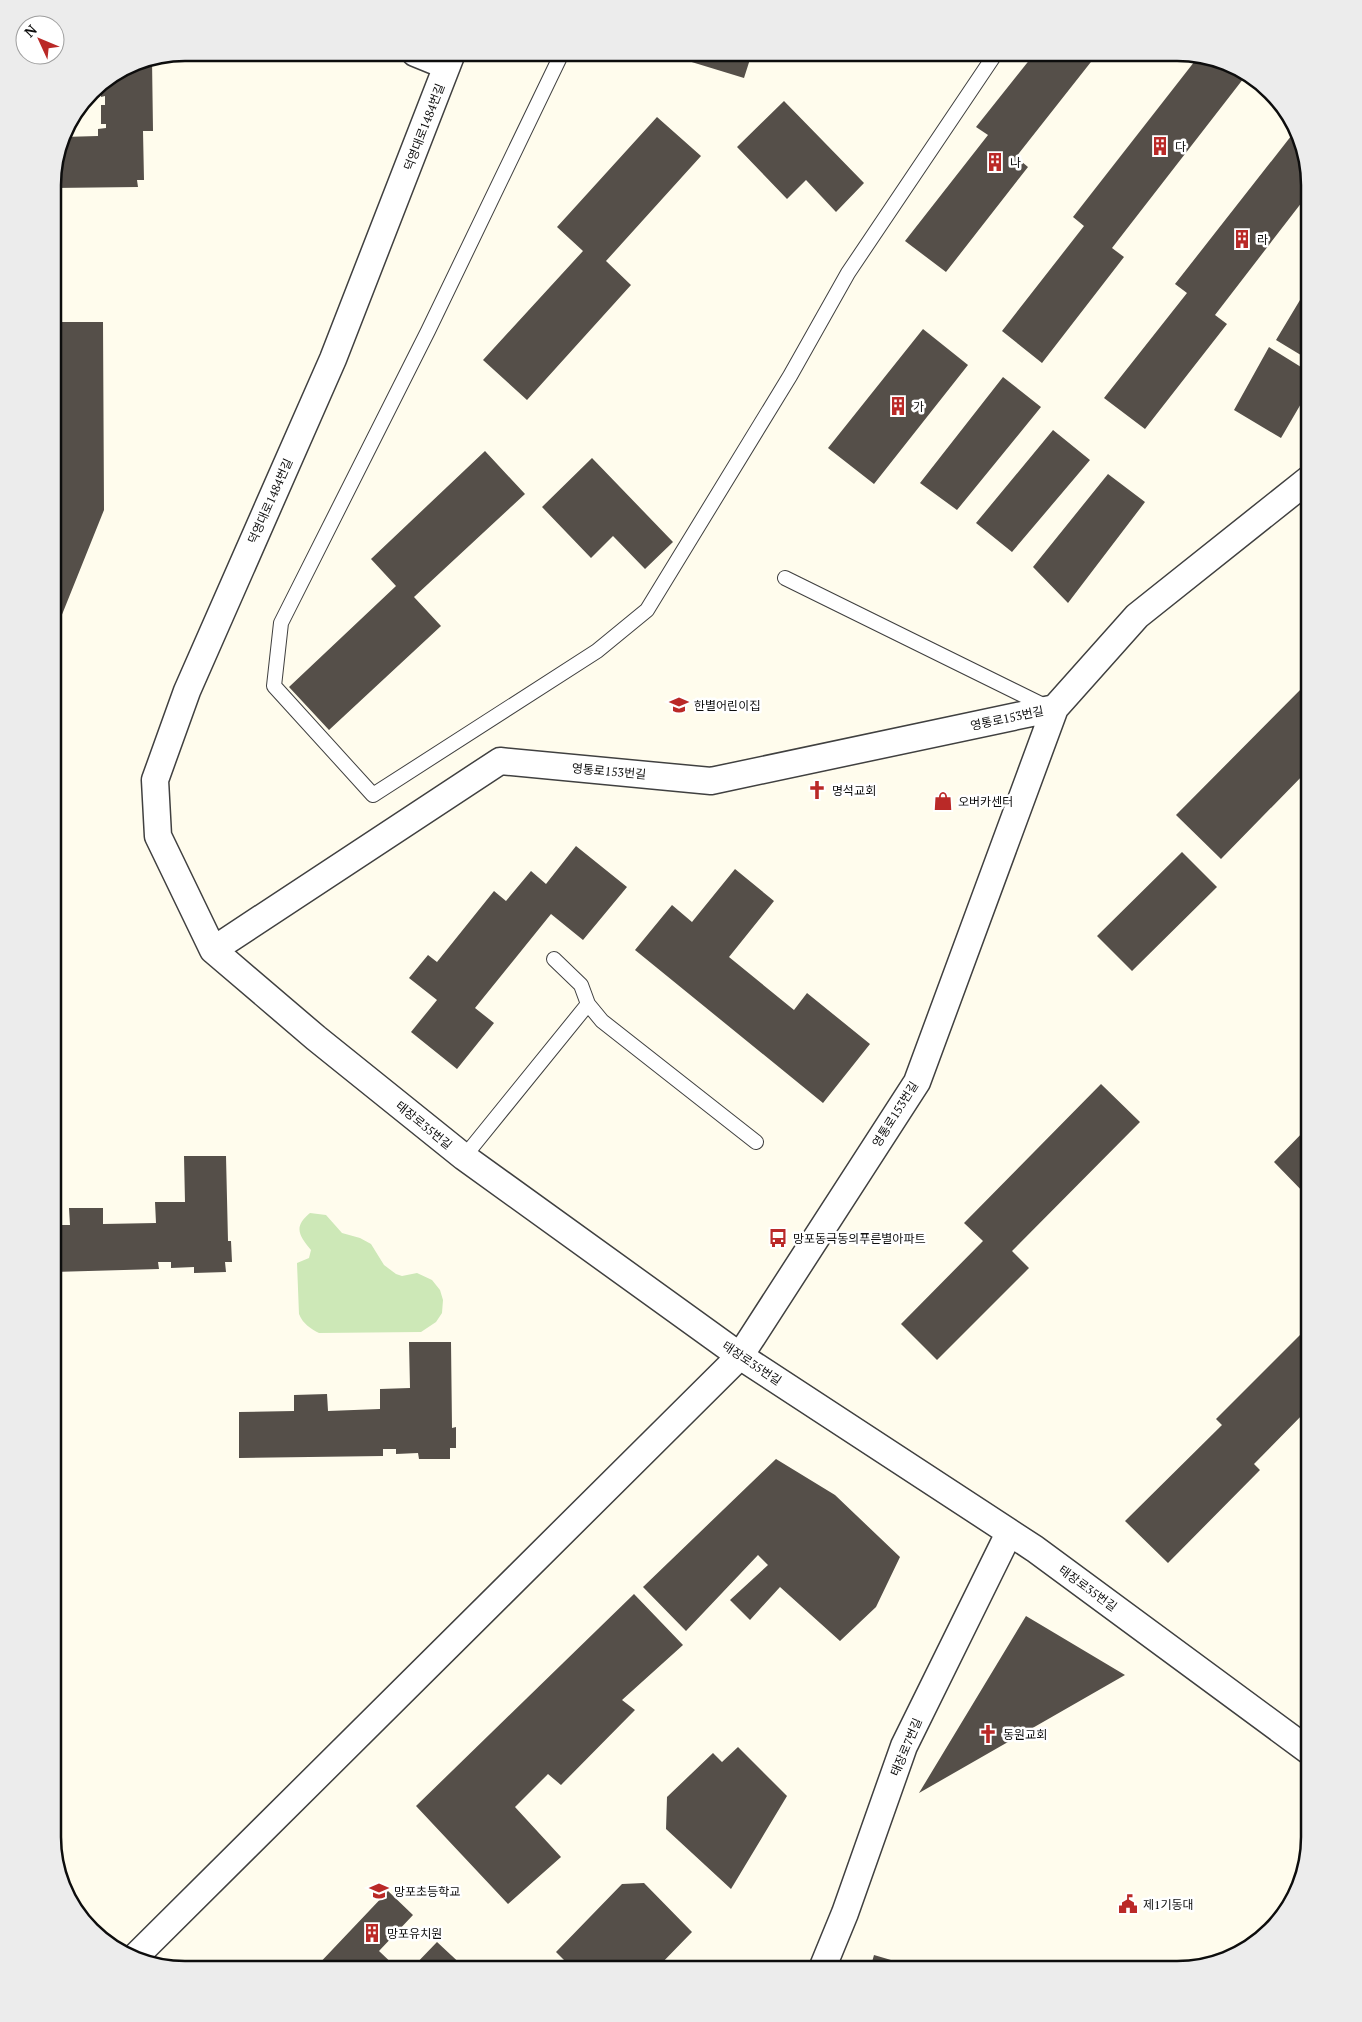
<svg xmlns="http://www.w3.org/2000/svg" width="1362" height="2022" font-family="'PT Serif','Noto Sans KR',serif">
<rect width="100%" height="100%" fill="#fffced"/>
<path fill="#cde8b7" d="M310 1213 326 1215 342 1233 360 1238 371 1244 384 1265 396 1274 402 1276 417 1273 432 1280 440 1290 443 1300 442 1313 436 1322 421 1332 319 1333C311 1329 303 1324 299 1314L297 1263 309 1258 311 1250C299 1235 293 1227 310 1213Z"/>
<path fill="#554f49" d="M687 53H752L744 78 685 60Z
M1035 53H1098L1016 157 1028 167 946 272 905 241 988 135 976 127Z
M1198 57 1243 70 1247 74 1112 248 1124 257 1042 363 1002 331 1084 226 1073 217Z
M152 59 153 131H143L144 180H137L138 187 53 188V177L63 137 98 136V129L106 128V124H101V105H105V96L101 97V85L135 62Z
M784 101 864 183 836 212 806 180 787 199 737 147Z
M657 117 701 156 606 261 631 285 527 400 483 360 583 251 557 227Z
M1295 131 1310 185 1309 193 1215 315 1227 324 1145 429 1104 398 1187 293 1175 284Z
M1309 285V360L1276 340Z
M53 322H103L104 510 53 637Z
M923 329 968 365 874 484 828 448Z
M1269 347 1309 372V390L1281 438 1234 410Z
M1003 377 1041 407 957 510 920 483Z
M1053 430 1090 460 1012 552 976 523Z
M485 451 525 494 414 597 441 626 329 730 289 687 396 586 371 559Z
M592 458 673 542 645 569 613 536 591 558 542 507Z
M1108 474 1145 502 1068 603 1033 567Z
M1309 681V769L1221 859 1176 815Z
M576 846 627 887 583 940 551 914 475 1008 494 1023 457 1069 411 1032 437 1000 409 978 428 955 437 962 494 891 506 901 531 871 546 884Z
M1182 852 1217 887 1132 971 1097 936Z
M735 869 774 901 729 957 794 1010 807 993 870 1044 823 1103 635 950 672 905 692 922Z
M1101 1084 1140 1122 1012 1251 1029 1268 937 1360 901 1324 983 1241 964 1223Z
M1309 1126V1198L1274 1162Z
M184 1156H226L228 1241H231L232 1262H225L226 1272 194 1273V1267L171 1268V1262H158L159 1269 53 1272V1225H70L69 1208H103V1224L156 1223 155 1202H185Z
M1309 1326V1408L1254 1464 1260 1470 1168 1563 1125 1521 1222 1425 1216 1419Z
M409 1342H451L452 1428 456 1427V1448H450V1459H419L418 1453 396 1454V1449H383V1456L239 1458V1412L294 1411V1395L327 1394 328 1411 380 1409V1389L410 1388Z
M776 1459 835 1495 900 1557 876 1607 840 1641 780 1587 750 1620 730 1600 768 1565 758 1555 686 1631 643 1587Z
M634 1594 683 1645 622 1700 635 1710 561 1785 548 1774 515 1807 561 1857 508 1904 416 1806Z
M1026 1616 1125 1675 919 1793Z
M738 1747 787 1796 731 1889 666 1829 667 1797 713 1753 722 1762Z
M644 1883 692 1932 656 1969H573L556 1952 622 1884Z
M388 1891 413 1915 379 1951 398 1969H314Z
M437 1942 466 1969H411Z
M874 1955 908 1965 906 1969H870Z"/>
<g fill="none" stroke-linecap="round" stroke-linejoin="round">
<g stroke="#404040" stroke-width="16">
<path id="service" d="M562 53 428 331 281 623 274 686 373 795 597 651 647 610 790 376 848 273 996 53
M785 578 1047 707
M554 959 581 985 588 1004 602 1021 756 1142
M464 1157 588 1004"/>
</g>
<g stroke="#404040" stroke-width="29">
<path id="minor" d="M415 53 447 66
M452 53 333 359 187 691 155 780 158 836 213 950 316 1038 464 1157 740 1356 1035 1549 1309 1751
M213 950 500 761 711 781 1055 708
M135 1957 740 1356 917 1082 1055 708 1137 616 1309 479
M822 1969 845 1913 904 1746 1009 1533"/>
</g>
<use href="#service" stroke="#fff" stroke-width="14"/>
<use href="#minor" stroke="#fff" stroke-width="26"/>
</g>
<defs>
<g id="building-bare" transform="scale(1.5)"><path d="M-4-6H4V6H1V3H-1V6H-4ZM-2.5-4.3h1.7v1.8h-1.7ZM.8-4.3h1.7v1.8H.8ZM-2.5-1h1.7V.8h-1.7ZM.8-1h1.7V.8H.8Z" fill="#ba2927" stroke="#fff" stroke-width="2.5" paint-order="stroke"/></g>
<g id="school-bare" transform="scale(1.5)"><path d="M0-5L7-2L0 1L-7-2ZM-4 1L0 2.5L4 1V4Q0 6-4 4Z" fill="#ba2927" stroke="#fff" stroke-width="2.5" paint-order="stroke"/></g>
<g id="church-bare" transform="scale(1.5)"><path d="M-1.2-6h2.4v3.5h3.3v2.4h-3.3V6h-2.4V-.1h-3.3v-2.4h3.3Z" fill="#ba2927" stroke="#fff" stroke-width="2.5" paint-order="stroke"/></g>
<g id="shop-bare" transform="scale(1.5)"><path d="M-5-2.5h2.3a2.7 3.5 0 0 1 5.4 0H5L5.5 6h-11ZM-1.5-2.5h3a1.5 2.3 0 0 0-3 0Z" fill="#ba2927" stroke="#fff" stroke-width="2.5" paint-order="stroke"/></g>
<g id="bus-bare" transform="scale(1.5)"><path d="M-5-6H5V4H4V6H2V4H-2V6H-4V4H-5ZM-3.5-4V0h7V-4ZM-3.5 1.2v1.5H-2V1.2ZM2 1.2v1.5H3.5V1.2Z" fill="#ba2927" stroke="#fff" stroke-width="2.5" paint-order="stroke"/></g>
<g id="civic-bare" transform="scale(1.5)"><path d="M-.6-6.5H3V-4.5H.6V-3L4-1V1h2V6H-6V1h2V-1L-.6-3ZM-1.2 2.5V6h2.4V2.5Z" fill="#ba2927" stroke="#fff" stroke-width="2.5" paint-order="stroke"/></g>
</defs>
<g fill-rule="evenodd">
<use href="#building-bare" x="1160" y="146"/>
<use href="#building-bare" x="995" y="162"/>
<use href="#building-bare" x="1242" y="239"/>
<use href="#building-bare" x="898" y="406"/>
<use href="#school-bare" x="679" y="705"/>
<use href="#church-bare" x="817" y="790"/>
<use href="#shop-bare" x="943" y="801"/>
<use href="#bus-bare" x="778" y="1238"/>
<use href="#church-bare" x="988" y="1734"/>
<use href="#school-bare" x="379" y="1891"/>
<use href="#civic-bare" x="1128" y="1904"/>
<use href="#building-bare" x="372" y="1933"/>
</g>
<g text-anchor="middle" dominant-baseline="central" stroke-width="5" stroke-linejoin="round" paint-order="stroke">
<g font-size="12" fill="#0d0d0d" stroke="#fff">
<text transform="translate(424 127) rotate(-69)">덕영대로1484번길</text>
<text transform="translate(270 501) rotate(-66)">덕영대로1484번길</text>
<text transform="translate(1007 718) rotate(-12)">영통로153번길</text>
<text transform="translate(609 771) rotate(5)">영통로153번길</text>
<text transform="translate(895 1114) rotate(-58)">영통로153번길</text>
<text transform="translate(424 1125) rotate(39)">태장로35번길</text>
<text transform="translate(752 1363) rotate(34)">태장로35번길</text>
<text transform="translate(1088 1588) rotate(36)">태장로35번길</text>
<text transform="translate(906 1747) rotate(-67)">태장로7번길</text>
</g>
<g font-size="12" fill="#0d0d0d" stroke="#fff" text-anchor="start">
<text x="1175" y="146">다</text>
<text x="1010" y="162">나</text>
<text x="1257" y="239">라</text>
<text x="913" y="406">가</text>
<text x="694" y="705">한별어린이집</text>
<text x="832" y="790">명석교회</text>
<text x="958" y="801">오버카센터</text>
<text x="793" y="1238">망포동극동의푸른별아파트</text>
<text x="1003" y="1734">동원교회</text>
<text x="394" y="1891">망포초등학교</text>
<text x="1143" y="1904">제1기동대</text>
<text x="387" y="1933">망포유치원</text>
</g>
</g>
<path d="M0 0H1362V2022H0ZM185 61H1177A124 124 0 0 1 1301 185V1837A124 124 0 0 1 1177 1961H185A124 124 0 0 1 61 1837V185A124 124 0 0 1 185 61Z" fill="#ececec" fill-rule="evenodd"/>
<path fill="none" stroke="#0d0d0d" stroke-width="2.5" d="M185 61H1177A124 124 0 0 1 1301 185V1837A124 124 0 0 1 1177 1961H185A124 124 0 0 1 61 1837V185A124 124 0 0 1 185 61Z"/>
<g transform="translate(40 40) rotate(314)"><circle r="24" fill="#ffffff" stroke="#9e9e9e"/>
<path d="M0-4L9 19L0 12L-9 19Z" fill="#ba2927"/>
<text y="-8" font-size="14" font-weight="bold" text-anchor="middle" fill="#0d0d0d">N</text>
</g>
</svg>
